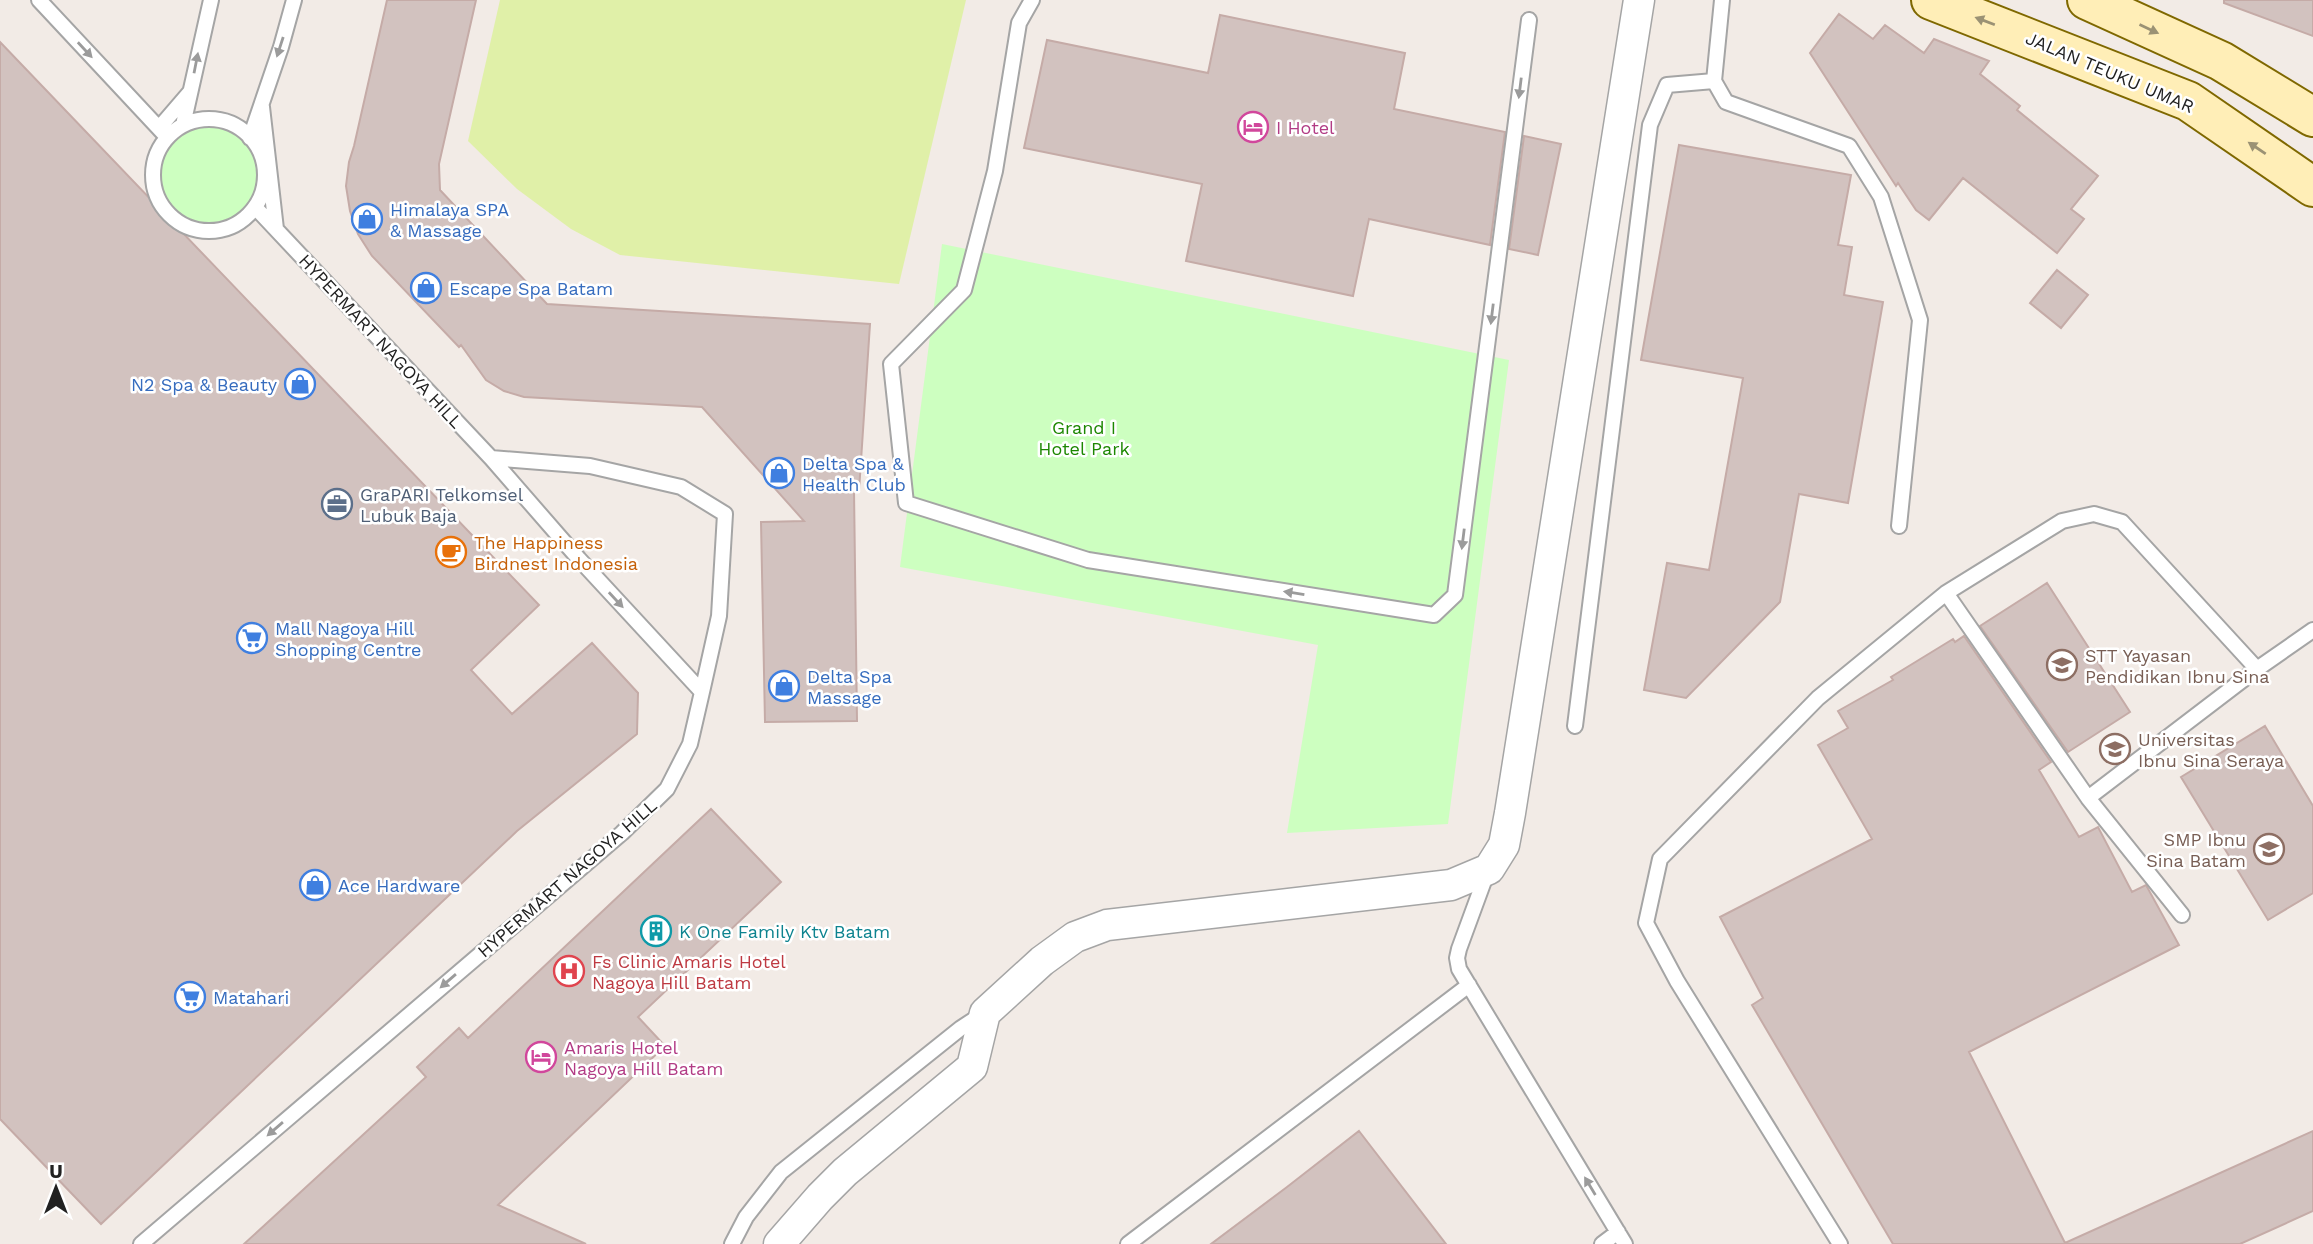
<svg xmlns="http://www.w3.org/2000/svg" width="2313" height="1244" font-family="'Work Sans',sans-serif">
<rect width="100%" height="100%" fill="#f2ebe6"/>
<path fill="#e0f0a8" d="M500 0H966L899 284 620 255 571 229 517 189 468 141Z"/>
<path fill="#cdffc0" d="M154 176a55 55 0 1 1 110 0a55 55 0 1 1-110 0Z
M942 244 1509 360 1448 824 1287 833 1318 645 900 567Z"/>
<path fill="#d2c2bf" stroke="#c5aba7" stroke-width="2" d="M387 0H476L439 164 440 190 547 304 870 324 859 491 854 490 857 721 765 722 761 522 804 521 702 407 524 397 504 391 486 380 461 345 459 347 372 256 358 234 350 211 346 186 349 162 354 146Z
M2224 0H2313V36L2224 3Z
M1839 14 1873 39 1885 25 1924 53 1934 39 1989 61 1980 74 2020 106 2017 110 2098 176 2071 209 2084 219 2057 253 1963 178 1929 220 1916 210 1898 183 1896 186 1810 53Z
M1220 15 1405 53 1394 109 1505 132 1490 245 1369 219 1353 296 1186 261 1202 184 1024 148 1047 40 1208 73Z
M0 42 539 605 471 670 512 714 592 643 638 693 637 734 517 831 101 1224 0 1119Z
M1524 136 1561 144 1538 255 1509 249Z
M1679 145 1851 175 1838 245 1852 247 1844 295 1883 302 1848 503 1799 494 1780 602 1686 698 1644 690 1667 563 1709 570 1743 378 1641 360Z
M2057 270 2088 295 2061 328 2030 303Z
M2047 583 2130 712 2068 752 1980 626Z
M1964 636 2051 762 2039 770 2079 837 2098 827 2132 892 2146 885 2179 945 1969 1052 2065 1243 2313 1131V1211L2240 1244H1893L1752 1005 1763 998 1720 917 1872 839 1818 745 1848 728 1838 711 1893 680 1891 677 1953 639 1955 642Z
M2265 726 2313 806V893L2268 920 2181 777Z
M711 809 781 882 638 1017 665 1046 498 1205 586 1244H244L426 1077 417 1067 459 1028 468 1038Z
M1359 1131 1446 1244H1211L1287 1187Z"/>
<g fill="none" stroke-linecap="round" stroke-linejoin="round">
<g stroke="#a5a5a5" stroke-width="18">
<path id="lane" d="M39 0 167 137
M1032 0 1019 23 995 171 964 290 891 364 906 503 1088 560 1434 615 1455 595 1529 20
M1722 0 1714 81 1726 102 1849 146 1881 197 1920 320 1899 526
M262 107 276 229
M153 175a56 56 0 1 1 112 0a56 56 0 1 1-112 0Z
M183 125 211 0
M159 128 190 92
M250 138 281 47 294 0
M491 458 590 466 681 487 725 514 719 616 702 692
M1946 593 2088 798 2182 915
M1575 726 1650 125 1667 85 1714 81
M2088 798 2257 669 2313 630
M1488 870 1459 949 1457 958 1459 969 1625 1244
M141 1244 622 833 667 789 690 744 702 692 579 559 491 458 255 207
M732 1244 746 1217 781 1172 961 1028 981 1015
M1128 1244 1469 985
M1602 1244 1618 1232
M1840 1244 1677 981 1646 923 1660 859 1818 698 1946 593 2062 521 2094 514 2122 522 2257 669"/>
</g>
<g stroke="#a5a5a5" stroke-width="33">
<path id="street" d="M779 1244 820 1197 845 1172 972 1067 985 1013 1042 961 1075 937 1107 925 1451 885 1489 869 1504 845 1510 813 1639 0"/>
</g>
<g stroke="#7f6800" stroke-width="42">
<path id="secondary" d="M1931 0 2188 101 2313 187
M2087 0 2221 61 2313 117"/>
</g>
<use href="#lane" stroke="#fff" stroke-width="14"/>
<use href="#street" stroke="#fff" stroke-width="30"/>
<use href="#secondary" stroke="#ffeeb7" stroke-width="38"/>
</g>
<defs><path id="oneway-solid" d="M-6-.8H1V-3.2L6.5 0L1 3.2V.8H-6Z" transform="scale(1.75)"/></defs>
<g fill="#9b9274">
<use href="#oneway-solid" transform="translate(1985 21) rotate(-159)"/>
<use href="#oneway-solid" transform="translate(2149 29) rotate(25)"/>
<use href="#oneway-solid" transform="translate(2257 148) rotate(-146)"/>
</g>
<g fill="#9b9b9b">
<use href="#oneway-solid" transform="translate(280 47) rotate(108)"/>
<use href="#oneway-solid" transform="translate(85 50) rotate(47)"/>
<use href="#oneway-solid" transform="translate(196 63) rotate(-79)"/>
<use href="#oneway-solid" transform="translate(1520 88) rotate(97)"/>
<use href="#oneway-solid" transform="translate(1492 314) rotate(97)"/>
<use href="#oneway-solid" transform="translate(1463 539) rotate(97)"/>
<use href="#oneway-solid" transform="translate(1294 593) rotate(-171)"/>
<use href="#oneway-solid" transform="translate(616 600) rotate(47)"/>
<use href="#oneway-solid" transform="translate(448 981) rotate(139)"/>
<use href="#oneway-solid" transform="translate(275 1129) rotate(139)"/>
<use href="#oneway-solid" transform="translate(1590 1186) rotate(-121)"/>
</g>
<defs>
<g id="hotel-ring" transform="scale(1.575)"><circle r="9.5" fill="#fff" stroke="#d1479c" stroke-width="1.5"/><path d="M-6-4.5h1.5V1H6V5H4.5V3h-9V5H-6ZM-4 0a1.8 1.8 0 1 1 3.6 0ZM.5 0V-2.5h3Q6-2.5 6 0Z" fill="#d1479c"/></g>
<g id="shop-ring" transform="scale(1.575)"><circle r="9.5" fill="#fff" stroke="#3f7fe0" stroke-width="1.5"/><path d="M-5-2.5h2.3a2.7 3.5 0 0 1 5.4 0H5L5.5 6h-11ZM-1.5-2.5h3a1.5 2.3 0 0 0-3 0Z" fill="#3f7fe0"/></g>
<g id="office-ring" transform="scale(1.575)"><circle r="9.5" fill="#fff" stroke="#5c6f8a" stroke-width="1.5"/><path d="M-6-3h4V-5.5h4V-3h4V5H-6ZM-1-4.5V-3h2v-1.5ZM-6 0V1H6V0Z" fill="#5c6f8a"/></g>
<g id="cafe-ring" transform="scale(1.575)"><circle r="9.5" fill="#fff" stroke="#e8710a" stroke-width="1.5"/><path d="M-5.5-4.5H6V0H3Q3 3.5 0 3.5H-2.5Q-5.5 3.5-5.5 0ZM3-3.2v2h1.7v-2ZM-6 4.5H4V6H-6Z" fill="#e8710a"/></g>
<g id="supermarket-ring" transform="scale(1.575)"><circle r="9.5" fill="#fff" stroke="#3f7fe0" stroke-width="1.5"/><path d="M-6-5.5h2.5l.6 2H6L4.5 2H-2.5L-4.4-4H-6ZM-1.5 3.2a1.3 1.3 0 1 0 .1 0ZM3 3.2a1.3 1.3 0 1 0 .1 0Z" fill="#3f7fe0"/></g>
<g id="school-ring" transform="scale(1.575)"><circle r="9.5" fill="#fff" stroke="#8d6e63" stroke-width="1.5"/><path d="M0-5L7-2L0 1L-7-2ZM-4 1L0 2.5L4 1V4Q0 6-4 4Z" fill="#8d6e63"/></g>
<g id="university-ring" transform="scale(1.575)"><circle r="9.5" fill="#fff" stroke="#8d6e63" stroke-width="1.5"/><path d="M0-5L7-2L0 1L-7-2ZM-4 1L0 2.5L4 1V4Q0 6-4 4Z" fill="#8d6e63"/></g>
<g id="building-ring" transform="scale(1.575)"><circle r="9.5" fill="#fff" stroke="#0f9aa8" stroke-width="1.5"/><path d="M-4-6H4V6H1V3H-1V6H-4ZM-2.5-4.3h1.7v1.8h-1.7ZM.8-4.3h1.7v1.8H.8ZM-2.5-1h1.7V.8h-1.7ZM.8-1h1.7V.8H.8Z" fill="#0f9aa8"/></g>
<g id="hospital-ring" transform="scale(1.575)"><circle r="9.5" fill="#fff" stroke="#e0444e" stroke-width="1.5"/><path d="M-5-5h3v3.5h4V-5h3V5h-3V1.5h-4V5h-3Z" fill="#e0444e"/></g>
</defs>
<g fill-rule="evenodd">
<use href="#hotel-ring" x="1253" y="127"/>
<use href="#shop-ring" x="367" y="219"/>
<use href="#shop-ring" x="426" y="288"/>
<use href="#shop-ring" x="300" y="384"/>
<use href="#shop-ring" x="779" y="473"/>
<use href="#office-ring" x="337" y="504"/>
<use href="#cafe-ring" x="451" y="552"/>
<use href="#supermarket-ring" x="252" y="638"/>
<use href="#school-ring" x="2062" y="665"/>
<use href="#shop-ring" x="784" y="686"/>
<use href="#university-ring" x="2115" y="749"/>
<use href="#school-ring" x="2269" y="849"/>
<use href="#shop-ring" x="315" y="885"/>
<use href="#building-ring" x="656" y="931"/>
<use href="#hospital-ring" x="569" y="971"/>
<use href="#supermarket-ring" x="190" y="997"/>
<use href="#hotel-ring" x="541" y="1057"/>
</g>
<g text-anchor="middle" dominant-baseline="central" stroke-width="5" stroke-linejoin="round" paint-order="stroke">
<g font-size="18" fill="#212121" stroke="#fff">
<text transform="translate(2110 72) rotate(23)">JALAN TEUKU UMAR</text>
<text transform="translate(381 341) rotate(47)">HYPERMART NAGOYA HILL</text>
<text transform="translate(567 878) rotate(-41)">HYPERMART NAGOYA HILL</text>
</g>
<g font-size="18" fill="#b23c85" stroke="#fff" text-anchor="start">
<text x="1276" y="127">I Hotel</text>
<text x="564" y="1047">Amaris Hotel<tspan x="564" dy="21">Nagoya Hill Batam</tspan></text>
</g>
<g font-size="18" fill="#366cbe" stroke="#fff" text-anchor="start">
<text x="390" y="209">Himalaya SPA<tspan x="390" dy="21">&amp; Massage</tspan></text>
<text x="449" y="288">Escape Spa Batam</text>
<text x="277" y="384" text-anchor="end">N2 Spa &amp; Beauty</text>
<text x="802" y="463">Delta Spa &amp;<tspan x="802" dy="21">Health Club</tspan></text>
<text x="275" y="628">Mall Nagoya Hill<tspan x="275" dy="21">Shopping Centre</tspan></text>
<text x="807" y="676">Delta Spa<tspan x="807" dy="21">Massage</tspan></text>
<text x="338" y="885">Ace Hardware</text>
<text x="213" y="997">Matahari</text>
</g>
<g font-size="18" fill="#1c8701" stroke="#fff">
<text x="1084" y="427">Grand I<tspan x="1084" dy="21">Hotel Park</tspan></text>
</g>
<g font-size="18" fill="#4e5e75" stroke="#fff" text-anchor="start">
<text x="360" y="494">GraPARI Telkomsel<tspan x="360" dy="21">Lubuk Baja</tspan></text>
</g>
<g font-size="18" fill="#c56008" stroke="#fff" text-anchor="start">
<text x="474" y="542">The Happiness<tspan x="474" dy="21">Birdnest Indonesia</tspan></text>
</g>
<g font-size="18" fill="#785e54" stroke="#fff" text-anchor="start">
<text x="2085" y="655">STT Yayasan<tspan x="2085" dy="21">Pendidikan Ibnu Sina</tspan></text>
<text x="2138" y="739">Universitas<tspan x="2138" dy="21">Ibnu Sina Seraya</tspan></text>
<text x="2246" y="839" text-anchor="end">SMP Ibnu<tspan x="2246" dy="21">Sina Batam</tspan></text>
</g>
<g font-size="18" fill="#0d838f" stroke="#fff" text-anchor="start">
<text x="679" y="931">K One Family Ktv Batam</text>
</g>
<g font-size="18" fill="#be3a42" stroke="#fff" text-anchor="start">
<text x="592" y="961">Fs Clinic Amaris Hotel<tspan x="592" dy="21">Nagoya Hill Batam</tspan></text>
</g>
</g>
<g transform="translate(56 1188)" stroke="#ffffff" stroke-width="5" paint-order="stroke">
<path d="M0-5L12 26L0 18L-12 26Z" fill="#212121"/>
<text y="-10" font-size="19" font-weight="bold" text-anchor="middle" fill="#212121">U</text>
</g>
</svg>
